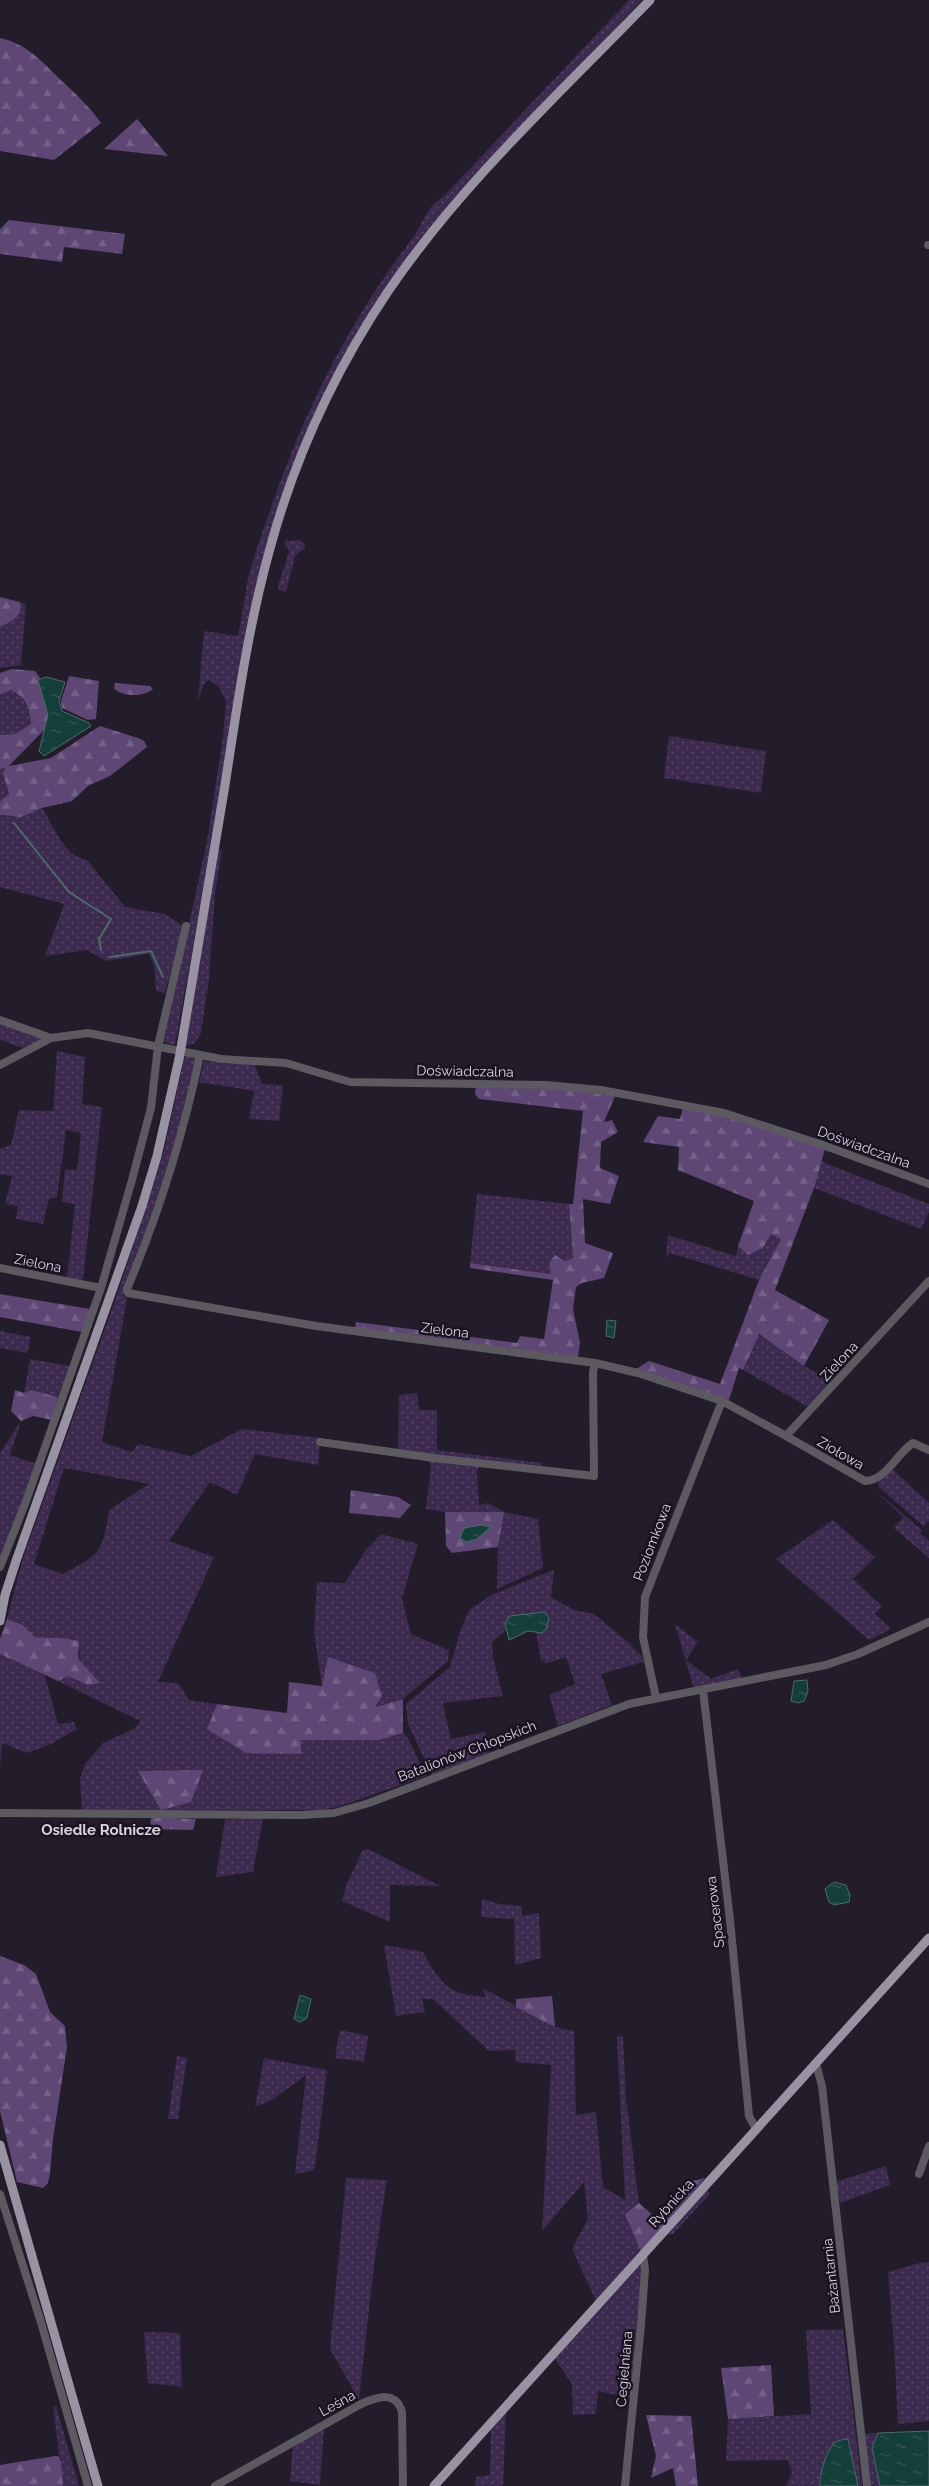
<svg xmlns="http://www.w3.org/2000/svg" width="929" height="2486" font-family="Raleway,sans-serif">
<defs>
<pattern id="grass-dots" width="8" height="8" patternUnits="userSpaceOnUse" patternTransform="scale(1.25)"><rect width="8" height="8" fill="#3c2a4f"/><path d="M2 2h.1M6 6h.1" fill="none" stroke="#574868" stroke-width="1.8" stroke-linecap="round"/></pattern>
<pattern id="forest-firs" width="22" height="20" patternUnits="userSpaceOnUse" patternTransform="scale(1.25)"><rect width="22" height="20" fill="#5e4775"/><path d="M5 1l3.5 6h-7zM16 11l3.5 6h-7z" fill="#746188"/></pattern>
<pattern id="water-ripples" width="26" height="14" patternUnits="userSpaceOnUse" patternTransform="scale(1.25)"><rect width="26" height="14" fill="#143e39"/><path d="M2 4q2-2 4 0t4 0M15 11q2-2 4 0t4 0" fill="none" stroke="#355955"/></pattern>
</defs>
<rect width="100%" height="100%" fill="#231c2b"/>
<path fill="url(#grass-dots)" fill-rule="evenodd" d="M629 0H642L427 234 354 340 266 546 175 1045 163 1042 207 841 223 737 226 701 219 687 209 680 204 684 198 700 204 631 238 636C242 617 244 598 248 579 255 551 266 523 275 496 309 402 351 318 412 239 423 224 426 206 443 197Z
M286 538 288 541 300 540 305 545V548L295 556 286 592 278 590V586L289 552 288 548 284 545Z
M0 600 26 604 21 665 0 668Z
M11 690C27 698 29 707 31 724L15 734 0 735V695Z
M669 736 766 751 761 793 664 778Z
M5 768 3 774 9 794 0 801V769Z
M42 808C56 828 61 854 87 860L125 907 165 914 183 926 165 993 156 991 154 965 149 954 106 961 87 950 45 956 64 904 0 887V815C15 820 29 813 42 808Z
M217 849 222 850 215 894 209 978 201 1033 195 1043 186 1047Z
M0 1023 43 1038 23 1048 0 1040Z
M57 1051 85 1057 82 1104 102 1107 83 1280 67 1278 75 1204 62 1202 65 1169 77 1170 81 1133 66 1130 57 1197 49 1199 43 1224 16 1219 18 1206 5 1204 12 1176 0 1174V1149L11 1145 19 1110 53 1111Z
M185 1054 196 1059 172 1158 146 1236 123 1295 127 1298 102 1442 132 1452 138 1444 191 1456 242 1429 320 1438 318 1465 255 1454 237 1495 210 1482 169 1541 214 1557 158 1682 178 1683 189 1700 217 1704 207 1729 301 1754V1740H379L403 1733 408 1738 426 1776 341 1806 321 1810H82L80 1778 85 1764 103 1743 135 1728 140 1721 58 1681 68 1676 88 1685 78 1659 80 1651 62 1638 35 1637 23 1625 7 1619 23 1558 118 1292 164 1151ZM64 1468 149 1484 109 1510C102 1554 101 1553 63 1574L34 1564Z
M204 1061 226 1064 254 1063 262 1084 283 1085 279 1121 249 1119 254 1091 199 1082Z
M820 1161 929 1204V1212L921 1229 814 1188Z
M477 1194 569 1204 573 1258 565 1261 552 1274 470 1263Z
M771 1234 781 1239 759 1280 670 1253 666 1258 668 1235 736 1256 738 1246 748 1255 763 1248Z
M0 1331 31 1337 27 1353 0 1348Z
M758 1334 804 1366 834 1381 810 1408 743 1370Z
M30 1359 71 1366 58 1397 31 1390 24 1393Z
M417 1393 419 1410H437V1450L542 1463 541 1466 398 1450 399 1395Z
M21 1421 10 1455 37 1464 0 1557V1453Z
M427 1460 480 1464 477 1471 479 1505 488 1503 504 1512 538 1519 543 1568 497 1589 498 1547 503 1512H445L426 1509 431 1465Z
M891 1468 929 1503V1521L924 1527 879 1487 878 1483Z
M872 1488 922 1530 920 1533 929 1541V1558L894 1528 903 1517Z
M833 1520 875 1557 853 1579 882 1606 875 1614 891 1629 869 1640 776 1559Z
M381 1534 418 1544 402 1598 411 1634 449 1650 448 1661 403 1699 375 1707 322 1686 314 1632 317 1582 345 1583 365 1551Z
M554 1570 551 1597 574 1610 594 1614 629 1643 642 1656 644 1662 601 1674 612 1705 558 1726 549 1695 575 1684 566 1657 545 1664 544 1660 541 1661 536 1632 542 1633 505 1623 506 1630 492 1642 493 1657 503 1696 443 1703 451 1739 485 1732 489 1753 432 1775 408 1724 406 1704 450 1667 460 1631 470 1609 493 1594Z
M675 1624 698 1642 686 1660 711 1679 738 1669 743 1679 694 1689Z
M0 1654 45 1675 58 1724 74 1722 77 1729 49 1745 27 1753 2 1743 0 1769Z
M263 1818 253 1872 216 1877 225 1819Z
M368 1849 440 1886 390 1885V1922L342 1901 347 1883 363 1850Z
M482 1899 500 1904 522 1906V1916L539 1913 541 1958 515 1965 514 1919 481 1917Z
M384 1945 423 1952C441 1984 447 1994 485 1997L483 1988 555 2027 574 2031 576 2115 596 2112 603 2187 625 2200 617 2037 623 2036 626 2098 639 2203 625 2214 641 2252 596 2301 572 2249 588 2219 584 2182 542 2231 551 2065 516 2062 515 2050 489 2051 433 1999H422L425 2012 396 2016Z
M340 2030 368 2036 364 2062 335 2058Z
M177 2056 187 2058 178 2119H168Z
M264 2058 327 2070 315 2167 312 2171 295 2174 306 2075 272 2100 255 2107Z
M886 2166 890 2185 840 2203 835 2182Z
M346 2178 387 2180 374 2265 359 2400 330 2349Z
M706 2189 710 2194 673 2234 666 2235Z
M929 2262V2421L898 2424 894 2345 888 2272 919 2263Z
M638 2265 642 2269 630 2398 598 2391 596 2414 573 2415 572 2384 555 2359Z
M843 2329 862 2486H858L848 2439 819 2479 820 2486H786L792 2472 787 2460 726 2461 728 2419 811 2414 806 2330Z
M144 2332 180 2333 182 2387 148 2383Z
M53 2406H56L79 2486H63Z
M506 2411 503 2486H475L476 2477 490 2475 491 2428Z
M324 2428 320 2485 290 2481 293 2445Z
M878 2433 872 2448 880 2486H870L864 2434Z"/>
<path fill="url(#forest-firs)" d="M0 38C28 44 43 63 63 82 77 95 90 107 101 123L54 160 0 151Z
M137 119 168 156 104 149Z
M9 220 125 234 122 254 64 247 62 262 0 254V229Z
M0 597 20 602C24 616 11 621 0 627Z
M12 669 35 671 40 678 38 681 48 715 45 729 9 766 51 758 100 726 138 738 144 741 147 747 110 776 88 786 72 801 42 808 21 817 0 815V801L9 794 3 774 5 768 0 769V735L15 734 31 724C29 707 27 698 11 690L0 695V673Z
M69 676 99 681 96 719 88 720 62 708 61 701Z
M115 683 150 686 153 689C143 697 125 697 114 689Z
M476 1086 568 1089 615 1096 604 1122 612 1120 618 1132 601 1142 600 1168 619 1176 610 1204 583 1199 585 1243 613 1253 604 1278 582 1283 576 1287 573 1309 580 1343 578 1357 355 1328 356 1322 517 1343 520 1336 544 1339 553 1280 470 1268V1263L551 1274 549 1263 555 1255 565 1261 573 1258 569 1204H573L583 1111 479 1099 475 1094Z
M683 1107 721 1115 825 1149 814 1188 775 1290 829 1320 804 1366 759 1334 743 1370 739 1368 729 1400 636 1369 649 1361 720 1384 759 1280 781 1239 771 1234 763 1248 748 1255 738 1246 754 1201 678 1170 679 1147 643 1142 658 1116 680 1119Z
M0 1294 90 1309 82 1332 0 1317Z
M15 1390 24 1393 31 1390 58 1397 52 1420 33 1416 21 1421 11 1411Z
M351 1490 398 1497 411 1505 400 1518 349 1513Z
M445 1512H504L498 1547 452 1553 446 1546Z
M7 1619 23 1625 35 1637 62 1638 79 1641 78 1659 100 1683 88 1685 68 1676 58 1681 0 1654V1639Z
M328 1657 375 1673 382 1696 375 1707 403 1699V1733L379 1740H301V1754L246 1753 207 1729 217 1704 287 1713 289 1682 322 1686Z
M203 1770 191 1802 161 1810 138 1771Z
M151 1817 196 1819 193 1830 150 1829Z
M0 1956 24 1965 36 1974 50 2012 65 2026 67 2047 53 2139 50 2174 48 2183 43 2188 17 2182 0 2111Z
M552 1996 555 2027 516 2007V1999Z
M705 2178 641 2252 625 2214 639 2203 657 2219 693 2181Z
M771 2365 774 2416 728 2419 721 2368Z
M646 2415 691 2416 698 2486H676L673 2468 651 2478 656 2456Z
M55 2456H58L61 2462 63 2486H0V2465Z"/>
<path fill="url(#water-ripples)" stroke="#4e6a6a" d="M46 677 65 682 59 701 62 711 89 723 91 726 44 756 39 751 48 715 38 680Z
M607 1320 616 1321 614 1338 606 1336Z
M481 1525 491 1527 477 1539 466 1542 460 1538 464 1528Z
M545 1612 549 1618 546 1629 542 1633 528 1631 509 1640 505 1623 510 1616Z
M807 1680 808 1692 804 1701 798 1703 791 1701 794 1681Z
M834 1882 846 1885 850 1895 849 1902 834 1905 829 1902 825 1889Z
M300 1995 311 1999 307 2018 300 2022 294 2019Z
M929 2431V2486H880L872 2448 878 2433Z
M848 2439 858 2486H820C818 2477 828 2446 836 2442 840 2440 845 2439 848 2439Z"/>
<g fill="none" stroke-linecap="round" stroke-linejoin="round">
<path stroke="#4e6a6a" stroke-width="2" d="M14 823 69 892 111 919 99 939 101 950
M110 957 151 951 163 977"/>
<path stroke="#5c5961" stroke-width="8" d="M928 245H929
M0 1020 51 1038
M200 1055C183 1136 159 1213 127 1289L128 1293 316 1326 595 1363 638 1373 722 1401 786 1436 929 1281
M0 1065 51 1038 88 1033 221 1059 286 1063 350 1082 546 1085 601 1090 724 1113 820 1144 929 1184
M0 1268 101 1288
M786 1436 865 1481C886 1481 897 1453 913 1443L929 1450
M320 1442 434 1458 594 1476 593 1372 595 1363
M0 1567 25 1504 101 1288 132 1180 151 1108 158 1046 186 926
M703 1690 730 1920 749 2116 756 2129
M656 1698 643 1637 645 1597 722 1401
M0 1813 301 1815 334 1813 369 1803 629 1704 826 1665 858 1654 929 1622
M816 2064 822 2086 867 2486
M919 2174 929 2146
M0 2194 40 2319 88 2486
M215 2486 361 2404C377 2397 396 2390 402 2412L403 2486
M625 2486 641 2325 645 2270 643 2255"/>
<path stroke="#9992a2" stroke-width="9" d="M182 1042C196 956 211 871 225 785 237 707 248 628 269 552 294 459 335 370 389 290 462 183 560 93 650 0
M0 1621 5 1595 16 1561 142 1206 157 1156 179 1059
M0 2145 98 2486
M434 2486 929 1938"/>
<path stroke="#9992a2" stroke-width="9" d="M179 1059 182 1042"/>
</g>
<g text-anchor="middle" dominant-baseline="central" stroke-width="5" stroke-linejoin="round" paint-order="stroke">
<g font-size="14" fill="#d7d2dc" stroke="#1a1321">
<text transform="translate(465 1071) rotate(1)">Doświadczalna</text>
<text transform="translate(864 1147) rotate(20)">Doświadczalna</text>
<text transform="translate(38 1263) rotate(11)">Zielona</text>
<text transform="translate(445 1330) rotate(7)">Zielona</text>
<text transform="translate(839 1361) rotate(-47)">Zielona</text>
<text transform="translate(841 1453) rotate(30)">Ziołowa</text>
<text transform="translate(652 1542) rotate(-69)">Poziomkowa</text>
<text transform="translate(467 1751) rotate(-21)">Batalionów Chłopskich</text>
<text transform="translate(715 1912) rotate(-97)">Spacerowa</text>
<text transform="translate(671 2203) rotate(-48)">Rybnicka</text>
<text transform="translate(831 2276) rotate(-96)">Bażantarnia</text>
<text transform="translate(624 2369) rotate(-85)">Cegielniana</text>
<text transform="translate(337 2403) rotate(-29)">Leśna</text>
</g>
<g font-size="15" font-weight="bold" fill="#d7d2dc" stroke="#1a1321">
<text x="101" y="1830">Osiedle Rolnicze</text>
</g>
</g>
</svg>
